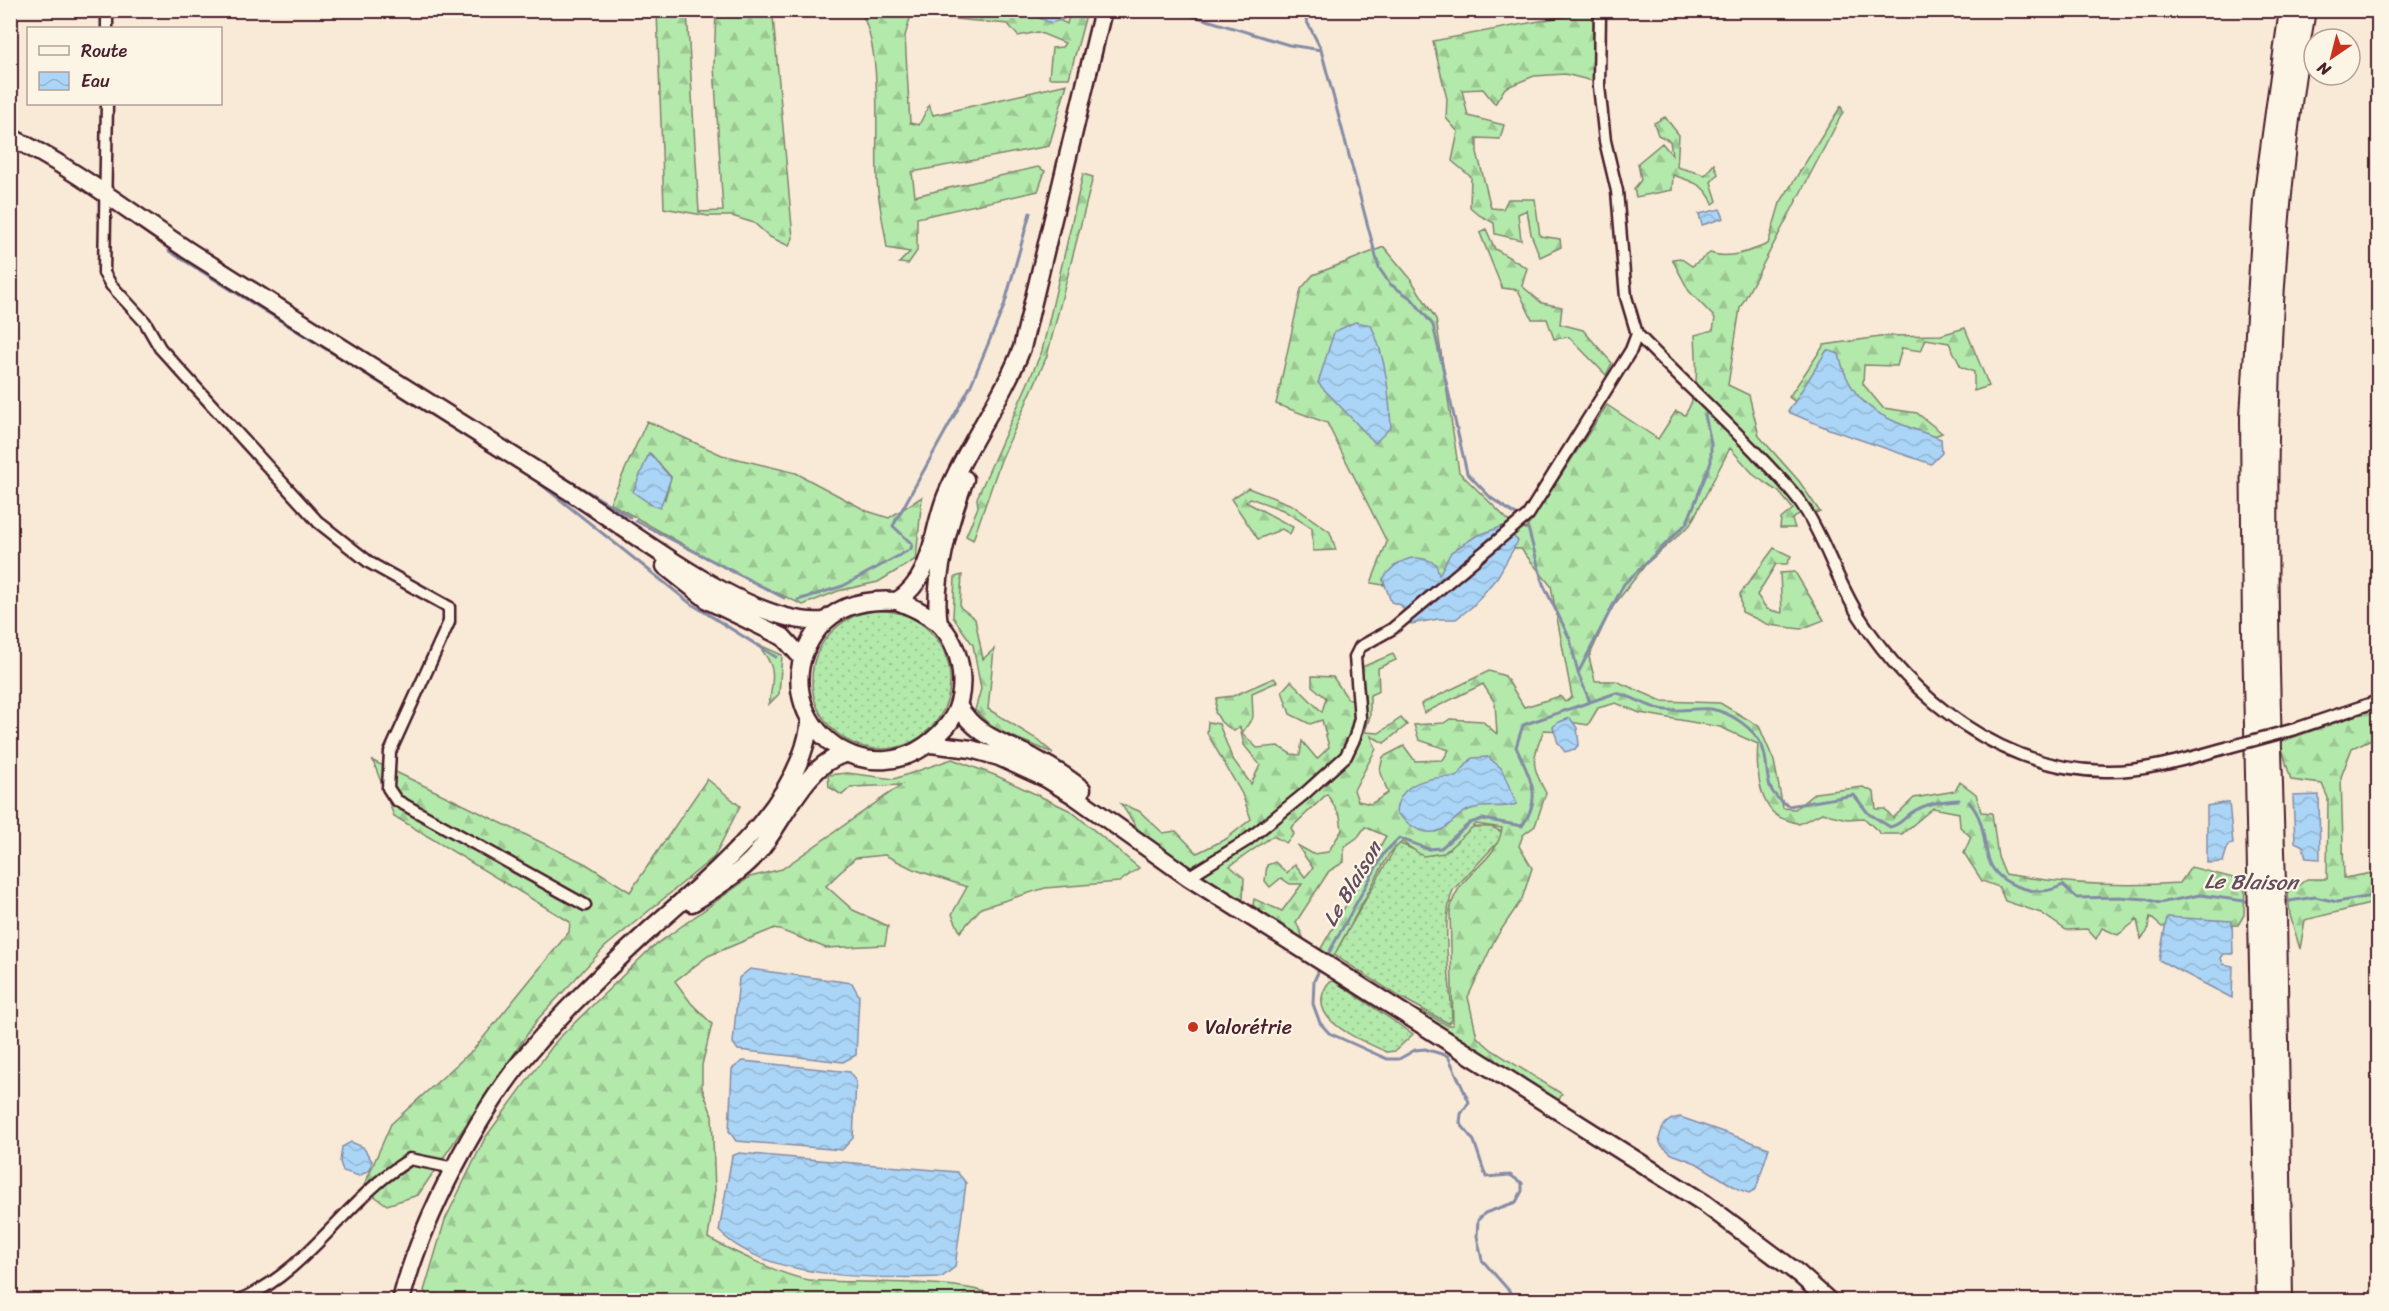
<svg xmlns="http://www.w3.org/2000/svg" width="2389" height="1311" font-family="Sriracha,sans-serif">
<defs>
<pattern id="grass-dots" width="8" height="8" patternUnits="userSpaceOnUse" patternTransform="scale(1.5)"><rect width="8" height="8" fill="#b3e9ab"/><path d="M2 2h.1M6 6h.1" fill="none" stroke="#9bc793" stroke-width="1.8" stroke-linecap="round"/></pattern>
<pattern id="forest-firs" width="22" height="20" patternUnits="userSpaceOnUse" patternTransform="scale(1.5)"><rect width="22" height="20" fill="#b3e9ab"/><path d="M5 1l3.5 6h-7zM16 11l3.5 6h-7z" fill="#9bc793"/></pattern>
<pattern id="water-waves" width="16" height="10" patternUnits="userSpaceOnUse" patternTransform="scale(1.5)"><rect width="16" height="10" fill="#aad5f6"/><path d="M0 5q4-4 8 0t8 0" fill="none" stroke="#94b6d3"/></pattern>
</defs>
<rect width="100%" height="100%" fill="#f9e9d7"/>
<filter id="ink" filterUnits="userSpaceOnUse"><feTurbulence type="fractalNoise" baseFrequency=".0167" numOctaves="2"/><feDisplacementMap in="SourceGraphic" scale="12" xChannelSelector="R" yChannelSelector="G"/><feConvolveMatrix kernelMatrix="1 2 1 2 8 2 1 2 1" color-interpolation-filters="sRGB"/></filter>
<g filter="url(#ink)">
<path fill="url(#grass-dots)" stroke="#7e846b" stroke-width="1.5" d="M812 680a69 69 0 1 1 138 0a69 69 0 1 1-138 0Z
M1472 827H1492L1502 832 1500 840 1453 890C1440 922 1451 984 1452 1020L1448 1023 1400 997 1334 955 1398 843 1419 852Z
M1334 981 1413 1034 1395 1051 1386 1052C1361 1039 1301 1020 1329 982Z"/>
<path fill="url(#forest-firs)" stroke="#7e846b" stroke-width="1.5" fill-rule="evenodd" d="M657 11H687L699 212 723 211 714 66 716 11 773 17 793 238 789 246 770 237 754 223 732 216H708L664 208Z
M864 11H912L905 36 910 123 919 125 929 105 933 115 1067 84 1049 146 912 172 915 196 1038 167 1045 171 1038 191 917 218V251L908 264 899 263 910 252 887 248C884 225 878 202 877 179 875 130 883 57 862 14Z
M917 11H1041L1067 24 1070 11H1087L1069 78H1049L1052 48 1062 47 1065 43 1038 32 1018 36 1008 24 923 16Z
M1593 11V81L1565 74 1534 76 1505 88 1495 104 1483 89 1462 90 1468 116 1504 125 1500 139 1477 138V152L1491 208 1503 209 1508 199H1535L1540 236 1560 239 1561 247 1540 257 1531 234 1527 210 1518 214 1521 240 1495 234 1494 223 1479 215 1470 207 1471 177 1452 161 1458 132 1446 118 1447 99 1433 41Z
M1841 106 1843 112 1740 308 1728 385 1749 395 1759 436 1799 481 1820 512 1800 513 1792 520 1795 528H1780L1781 519 1793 509 1779 492 1755 476 1730 448 1690 525 1646 564 1611 609 1589 657 1595 681H1616L1662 701 1720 703 1759 726 1774 761 1783 808 1795 809 1815 793 1863 787 1874 792 1876 809H1885L1893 818 1914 798 1955 791 1960 782 1976 794 1981 812 1992 813 1998 857 2005 874C2062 884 2122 887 2180 883L2191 867 2245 881 2244 915 2238 925C2214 926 2185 922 2162 927L2150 917 2147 932 2141 939 2137 920 2118 935 2102 928 2096 939 2087 929 2066 930 2041 913 2005 901 1999 887 1982 881 1964 853 1971 837 1960 827 1959 813 1933 808 1902 834H1881L1864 818 1847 819 1822 813 1799 824C1792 821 1782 820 1776 815 1758 801 1756 765 1758 744L1720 727 1640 713 1616 703 1598 708 1588 725 1570 722 1563 731 1544 730C1532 760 1530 764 1546 793L1535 826 1523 835 1519 846 1532 868 1522 899 1495 939 1468 997 1477 1037 1492 1050 1562 1094 1557 1103 1422 1016V1011L1447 1025H1453L1450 911C1457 871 1497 865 1502 828L1476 824 1444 853 1423 856 1402 842 1389 854 1332 959 1320 950 1386 836 1365 827 1358 837 1344 847V862L1329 871 1296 922 1303 937 1292 934 1253 905 1254 899 1282 911 1302 884H1290L1281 878 1270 887 1265 881 1267 865 1275 862 1287 873 1295 864 1305 877 1313 868 1297 845 1313 854 1328 852 1342 830 1340 816 1327 794 1291 828 1294 834 1286 843 1273 836 1230 866 1244 878 1243 899 1236 901 1143 837 1121 804 1139 811 1163 833 1176 831 1197 853 1226 839 1251 819 1242 794 1207 733 1208 722 1219 724 1232 758 1251 784 1260 765 1244 745 1240 727 1234 731 1221 722 1215 712 1217 698 1233 696 1274 678 1277 682 1252 693 1253 717 1242 733 1257 748 1278 746 1291 754 1300 755 1302 741 1317 759 1329 747 1322 720 1310 724 1290 714 1282 691 1291 681 1322 712 1326 698 1312 686V676L1333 677 1348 699 1365 697 1362 667 1393 654 1396 660 1378 668 1379 691 1370 695V716L1365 732 1379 733 1401 718 1407 725 1384 743 1371 736 1376 749 1354 790 1358 801 1371 804 1388 793 1380 770 1383 757 1404 746 1415 761 1443 760 1449 750 1419 740 1414 725 1444 723 1450 719 1482 721 1497 734 1495 703 1483 684 1424 713 1421 704 1489 671 1505 676 1524 707 1560 696 1565 702 1572 697 1551 586 1521 549 1471 547 1438 576 1383 579 1384 585 1371 583 1387 542 1327 423 1276 404 1301 289 1313 275 1384 247 1410 278 1436 319 1459 472 1510 522 1526 529 1607 405 1658 439 1676 411 1685 415C1701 390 1696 364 1695 335L1713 330 1715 318 1689 291 1672 259 1680 258 1692 266 1710 253C1728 260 1751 251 1768 244L1780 203Z
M1665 117 1679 135 1677 167 1705 175 1714 164 1718 174 1711 182 1717 201 1713 204C1706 185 1692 181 1673 175L1672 190 1636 197 1634 189 1641 180 1638 163 1662 143 1672 155 1670 141 1658 135 1654 123Z
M1083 174 1093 177 1047 356 1001 460 973 540 966 536 978 507 977 498 1042 351Z
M1486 229 1495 249 1527 268 1522 286 1542 303 1562 307 1560 324 1583 330 1612 363 1606 375 1569 337 1554 339 1547 319H1532L1518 290 1502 288 1480 233Z
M1965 328 1989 386 1974 391V372L1961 367 1949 343 1926 339 1921 351 1902 348 1897 366 1864 365 1863 384 1883 408 1917 413 1942 433 1920 442 1800 405 1789 397 1824 345 1887 336 1941 335Z
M647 421 722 455 796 473 867 511 889 518 922 497 916 559 878 582 838 591 803 605 730 571 610 503ZM650 453 671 477 665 499Z
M1248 488 1292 505 1330 532 1336 550 1313 551 1312 528 1283 510 1250 498 1246 502 1293 527 1290 534 1282 529 1258 539 1231 499Z
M1774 548 1791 556 1787 564H1776L1757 595 1767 609 1782 613 1780 573 1795 572 1824 620 1801 629 1769 625 1742 612 1740 594Z
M962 575 960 607 975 619 983 659 994 649 988 709 1038 740 1053 753 994 729 975 710 981 689 973 645 953 617 955 577Z
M757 644 782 655 779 694 769 704C774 675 777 667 757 644Z
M2378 708V736L2352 748 2341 777 2344 878 2378 872V934L2370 904 2305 920 2300 949 2290 915 2288 893 2307 879H2327L2328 798 2322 784 2291 780 2280 742Z
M952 759 997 776 1071 811 1139 868 1119 882 1045 888 981 908 960 932 952 914 967 887 913 869 885 855 855 858 826 886 853 910 888 926 885 945 826 948 775 928 708 956 675 981 691 1003 712 1024 702 1065V1088L712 1115 715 1190 708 1238C730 1250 785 1277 809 1280 854 1285 970 1276 1003 1300H430L424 1291 445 1220 485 1138 557 1040 650 949 750 877 782 869 901 785 851 787 842 795 829 787 828 775 847 773 894 779Z
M373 761 586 864 630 892 707 779 740 806 714 857 605 947 537 1020 418 1195 387 1205 363 1188 391 1124 474 1049 569 932 570 922 394 816Z"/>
<path fill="url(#water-waves)" stroke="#848ca5" stroke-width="1.5" d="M1023 11H1067L1064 19 1051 23Z
M1720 209 1724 218 1702 225 1699 214Z
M1355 322 1371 325C1386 358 1389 392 1391 427L1375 443 1318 383 1334 332Z
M1827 350 1839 354C1852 413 1891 420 1941 439L1942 453 1931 464 1829 429 1788 412Z
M649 453 671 478 660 508 652 505 633 492Z
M1503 526 1518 541 1498 576 1473 606 1456 619H1438L1411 624 1401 605 1391 602 1383 579C1396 559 1416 552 1436 564L1439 575 1451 552 1476 536Z
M1570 718 1577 728 1579 744 1575 749 1565 752 1558 743 1553 727 1557 723Z
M1488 757 1501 768 1517 804C1502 809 1487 804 1471 809 1458 813 1452 825 1441 830 1423 838 1407 824 1396 812 1399 782 1430 776 1456 777L1472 758Z
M2319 795 2320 859 2306 858 2303 846 2295 842 2293 796Z
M2229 802 2233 844 2228 845 2223 862 2207 863V806Z
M2167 917 2232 921 2233 954H2224L2221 958 2223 964 2233 966 2232 998 2159 960Z
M750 969 852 983 859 996 856 1055 843 1062 738 1050 733 1043 739 978Z
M743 1061 850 1072 856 1082 853 1138 842 1150 736 1141 729 1131 732 1069Z
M1680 1117 1769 1148 1756 1189 1749 1193 1738 1189 1696 1163 1672 1154 1661 1145 1659 1139C1662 1126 1666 1119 1680 1117Z
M351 1142 363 1147 372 1161 370 1170 359 1176 343 1171 340 1162 342 1147Z
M739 1153 957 1172 966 1183 955 1267 942 1277C878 1279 766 1280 719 1231L732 1156Z"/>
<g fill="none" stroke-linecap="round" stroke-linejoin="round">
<path stroke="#848ca5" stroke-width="3" d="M1174 10 1289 45 1321 50 1379 268 1390 284 1412 299 1433 325 1467 473 1491 498 1519 517
M1301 10 1321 49
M169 251 538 482 690 603 776 657
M517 449 630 517
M636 521 784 598
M1528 528 1543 584 1570 639 1578 673
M798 600 843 586 911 549 912 544 893 526 970 387 1004 306 1030 213
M1590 702 1578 673 1624 584 1687 523 1711 462V443L1705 415
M1969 802C1997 833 1969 871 2022 888 2037 893 2049 892 2063 885L2077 898 2119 897 2146 899 2159 903 2200 895 2252 902
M2283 902 2315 897 2337 902 2378 895
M1326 958 1384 853 1399 838 1428 849 1441 848 1470 823 1482 819 1522 826C1544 796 1529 777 1516 747L1523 725 1616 693C1632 696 1644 705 1660 709 1676 713 1694 707 1711 709 1730 712 1754 728 1762 746 1772 770 1759 790 1789 806L1854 795 1868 813 1890 827C1900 825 1903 819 1911 813 1925 803 1942 801 1959 800
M1321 966 1314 981 1313 1004 1320 1023 1329 1033 1387 1059H1399L1415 1050 1425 1049 1448 1056 1469 1102 1461 1114 1460 1123 1474 1141 1486 1177 1510 1175 1522 1183V1191L1516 1202 1485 1213 1478 1220 1477 1236 1482 1260 1512 1294V1300"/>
<g stroke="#4a1f2b" stroke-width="15">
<path id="minor" d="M107 10V28
M107 104 104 273 111 285 145 322 160 348 318 522 370 563 449 607V622L390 752 388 788 396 800 585 905
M1637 334C1677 376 1719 414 1759 456 1773 471 1789 486 1801 503 1825 538 1836 580 1859 616 1912 699 2002 770 2105 771 2147 772 2189 758 2229 747
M2295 729 2378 701
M1188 877 1246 841 1303 795 1346 756 1355 737 1360 718 1355 657 1360 647 1392 629 1528 515 1631 350 1637 334 1626 297 1617 191 1605 141 1599 86 1600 10
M240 1300C298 1275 333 1221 380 1181 389 1173 400 1166 410 1159L454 1168"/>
</g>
<g stroke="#4a1f2b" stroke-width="21">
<path id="primary" d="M10 137C75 168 132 214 192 253 318 333 445 413 572 493 633 532 752 628 824 621
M665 566 709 601 783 637 802 658
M897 601C912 607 924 612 937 622 964 646 971 698 946 727 869 815 753 710 819 628 838 604 867 599 897 601 934 577 931 533 946 496 967 444 1002 400 1022 348L1103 10
M939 624C932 582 950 519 965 479
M958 705C975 736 1003 742 1034 758 1050 766 1067 777 1082 789
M931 744 971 749 999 757 1047 779 1073 795 1188 877 1704 1203 1799 1274 1828 1300
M692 903C712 891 732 878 749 862 781 832 802 763 846 754
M401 1300C421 1222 477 1113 529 1052 564 1010 604 972 644 935 705 879 800 809 810 721"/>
</g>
<g stroke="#4a1f2b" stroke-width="24">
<path id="motorway" d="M2267 1300 2253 631 2251 417 2264 200 2290 10
M2282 1300C2279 1173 2279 1045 2276 917 2267 614 2253 311 2305 10"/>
</g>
<use href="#minor" stroke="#fcf5e5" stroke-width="10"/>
<use href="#primary" stroke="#fcf5e5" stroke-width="16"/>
<use href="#motorway" stroke="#fcf5e5" stroke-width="20"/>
<g stroke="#4a1f2b" stroke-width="15" stroke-linecap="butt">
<path id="minor-bridge" d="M2229 747 2295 729"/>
</g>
<use href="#minor-bridge" stroke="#fcf5e5" stroke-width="10"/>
</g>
</g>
<circle fill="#c8321e" stroke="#fcf5e5" stroke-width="2" cx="1193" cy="1027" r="6"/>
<g text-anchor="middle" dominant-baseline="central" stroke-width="4.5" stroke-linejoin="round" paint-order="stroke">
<g font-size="20" fill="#4a1f2b" stroke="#fcf5e5" text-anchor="start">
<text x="1205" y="1027">Valorétrie</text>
</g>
<g font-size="21" font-style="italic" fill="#624c5e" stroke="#fcf5e5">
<text transform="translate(2251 882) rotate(1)">Le Blaison</text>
<text transform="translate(1352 884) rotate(-59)">Le Blaison</text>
</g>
</g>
<rect width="2389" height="1311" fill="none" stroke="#fcf5e5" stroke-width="36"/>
<rect x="18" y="18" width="2353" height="1275" fill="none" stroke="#4a1f2b" stroke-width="2" filter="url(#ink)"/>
<rect x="27" y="27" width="195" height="78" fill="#fcf5e5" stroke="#b59f9b" stroke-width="1.5"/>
<rect x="39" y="46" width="30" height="9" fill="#fcf5e5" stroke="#b59f9b" stroke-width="1.5"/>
<text x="81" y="57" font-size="18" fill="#4a1f2b">Route</text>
<rect x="39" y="72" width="30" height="18" fill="url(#water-waves)" stroke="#b59f9b" stroke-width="1.5"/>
<text x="81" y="87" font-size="18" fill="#4a1f2b">Eau</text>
<g transform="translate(2332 57) rotate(215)"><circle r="28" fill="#fcf5e5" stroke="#b59f9b" stroke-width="1.5"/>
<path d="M0-4.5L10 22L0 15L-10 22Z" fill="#c8321e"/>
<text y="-9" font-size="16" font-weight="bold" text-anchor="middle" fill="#4a1f2b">N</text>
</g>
</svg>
